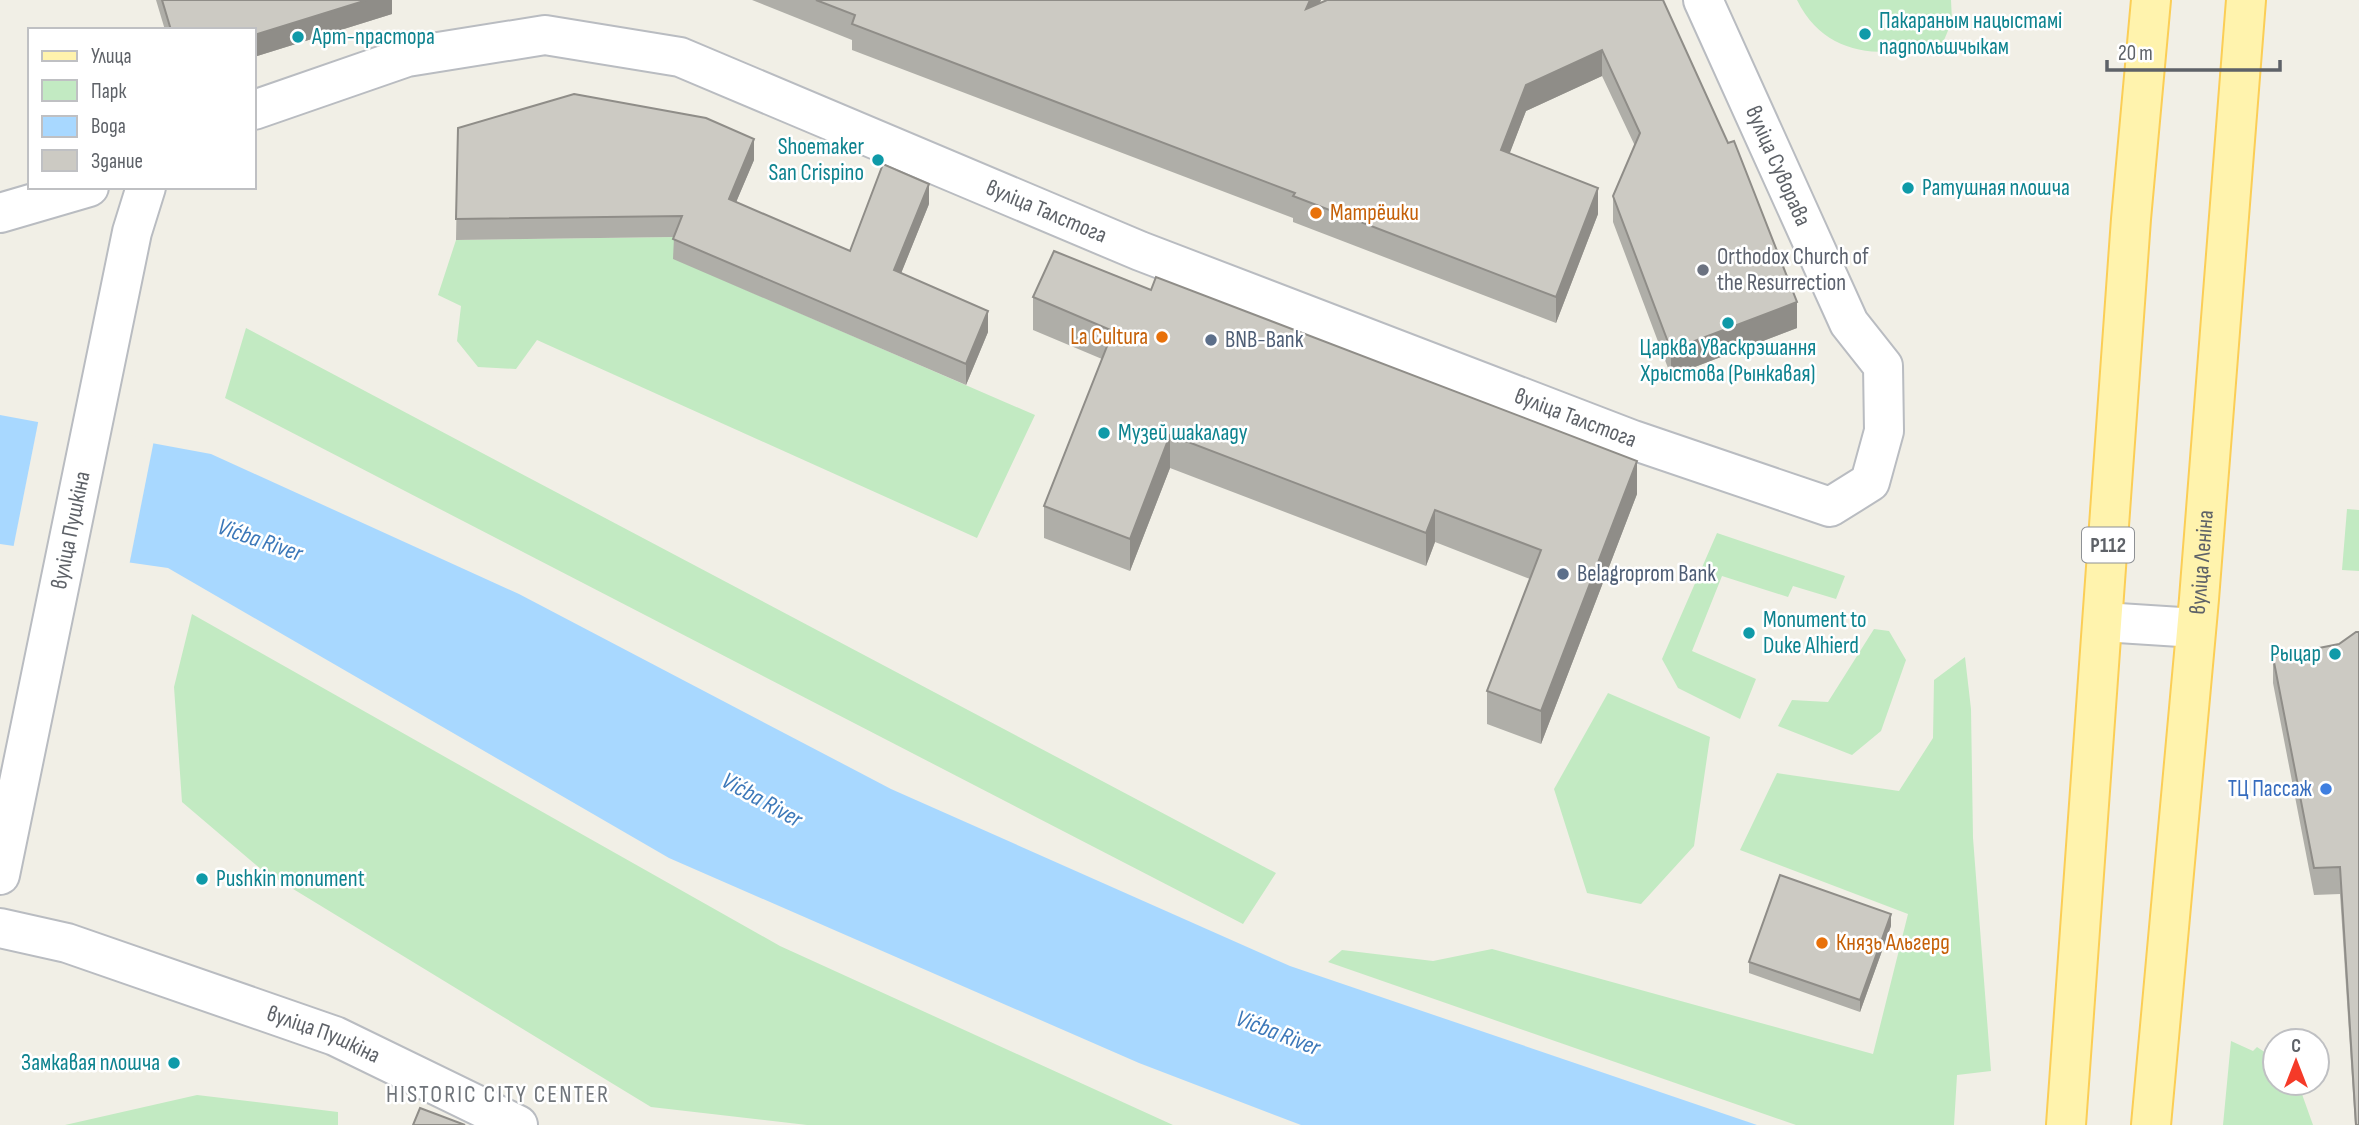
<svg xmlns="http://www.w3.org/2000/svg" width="2359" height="1125" font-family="'Sofia Sans Condensed',sans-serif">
<rect width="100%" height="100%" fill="#f1efe6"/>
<path fill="#c2eac2" d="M1797 0H1951L1952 21 1942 45C1884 57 1827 60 1797 0Z
M676 237 714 276 1035 415 977 538 537 340 516 369 478 367 457 341 461 306 438 295 456 240Z
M246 328 1276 873 1243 924 225 398Z
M2347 509 2359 510V571L2342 570Z
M1717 533 1845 576 1836 599 1793 586 1788 597 1722 576 1692 651 1756 679 1740 719 1678 688 1662 659Z
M192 614 780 946 1173 1125H807L651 1107 262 870 182 802 174 687Z
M1874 629 1889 631 1906 660 1881 731 1852 755 1778 726 1792 700 1828 702Z
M1965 657 1971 709 1973 838 1991 1071 1957 1075 1954 1125H1796L1328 962 1342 950 1433 961 1492 949 1873 1054 1908 914 1740 850 1777 773 1899 791 1933 738 1934 680Z
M1608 693 1710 737 1694 846 1641 904 1587 893 1554 789Z
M2231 1041 2253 1051 2257 1047 2275 1059V1083H2298L2313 1125H2223Z
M197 1095 338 1112V1125H65Z"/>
<path fill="#a8d8ff" d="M0 415 211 454 519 594 891 789 1290 966 1757 1125H1301L1139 1063 669 858 168 568 0 544Z"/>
<path fill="#f1efe6" d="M39 418 154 440 129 566 13 549Z"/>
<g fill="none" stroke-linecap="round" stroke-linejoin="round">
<g stroke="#b9bcc1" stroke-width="42">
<g id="pedestrian">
<path d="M0 213 89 187"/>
<path id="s1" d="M0 928 67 943 335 1036 518 1125"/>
</g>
</g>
<g stroke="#b9bcc1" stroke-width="42">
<g id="minor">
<path id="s2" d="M254 110 407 57 545 35 680 57 1140 251 1633 440 1830 507 1870 482 1884 431 1883 366 1849 323 1703 0"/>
<path d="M2103 622 2196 628"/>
<path id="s3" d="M0 875 132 232 146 187"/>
</g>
</g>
<g stroke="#fbce56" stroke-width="42">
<g id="primary">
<path d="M2066 1125 2131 219 2151 0"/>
<path id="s4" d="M2151 1125 2199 599 2246 0"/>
</g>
</g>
<use href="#pedestrian" stroke="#fff" stroke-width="38"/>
<use href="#minor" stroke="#fff" stroke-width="38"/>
<use href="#primary" stroke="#fff3ad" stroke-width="38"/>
</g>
<path fill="#afaea8" d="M156 0H392V14L254 57V30H165Z
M752 0H1321L1319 4 1663 0 1797 328 1671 376 1613 222V196L1635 146 1602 76 1526 111 1509 154 1598 214 1556 323 1293 222V218L852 50V40Z
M458 128 754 160 736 202 850 251 929 204 901 273 988 332 966 385 673 259 674 237 456 240Z
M1033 297 1637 494 1541 744 1487 724V691L1530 579 1435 542 1426 566 1170 468 1130 571 1044 538V506L1102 359 1033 330Z
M2339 644 2359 1125H2355L2340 894 2314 895 2273 683V657Z
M1891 926 1860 1012 1749 973V962Z"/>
<path fill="#8f8d88" d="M367 0H392V14L254 57V35Z
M1310 0H1321L1306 35V9Z
M1602 50V76L1526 111 1501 176V150L1526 85Z
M754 139V160L729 219V199Z
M929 184V204L894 291V270Z
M1598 188V214L1556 323V297Z
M1797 302V328L1671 376V350Z
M988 311V332L966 385V364Z
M1170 435V468L1130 571V539Z
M1637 461V494L1541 744V711Z
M1435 510V542L1426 566V533Z
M1891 914V926L1860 1012V1000Z"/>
<path fill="#cccac3" stroke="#8f8d88" stroke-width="2" d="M162 0H367L254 35V30H171Z
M816 0H1310L1306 9 1327 0H1663L1728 143 1734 141 1797 302 1671 350 1613 196 1640 133 1602 50 1526 85 1501 150 1598 188 1556 297 1293 196 1295 193 852 24 855 15Z
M574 94 706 118 754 139 729 199 850 251 883 164 929 184 894 270 988 311 966 364 673 239 682 216 456 219 458 128Z
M1054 251 1151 290 1156 277 1637 461 1541 711 1487 691 1541 550 1435 510 1426 533 1170 435 1130 539 1044 506 1113 331 1033 297Z
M2356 632H2359V1125H2356L2340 867 2314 868 2273 657 2339 644Z
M1780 875 1891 914 1860 1000 1749 962Z
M420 1108 465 1125H413Z"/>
<g fill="#0f9aa8" stroke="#fff" stroke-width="2.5">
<circle cx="1865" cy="34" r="7"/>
<circle cx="298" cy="37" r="7"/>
<circle cx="878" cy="160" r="7"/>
<circle cx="1908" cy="188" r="7"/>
<circle cx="1728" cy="323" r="7"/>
<circle cx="1104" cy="433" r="7"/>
<circle cx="1749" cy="633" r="7"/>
<circle cx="2335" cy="654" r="7"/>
<circle cx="202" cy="879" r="7"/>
<circle cx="174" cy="1063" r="7"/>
</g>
<g fill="#e8710a" stroke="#fff" stroke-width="2.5">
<circle cx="1316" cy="213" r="7"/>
<circle cx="1162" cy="337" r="7"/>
<circle cx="1822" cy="943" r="7"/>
</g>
<circle fill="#6b7280" stroke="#fff" stroke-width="2.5" cx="1703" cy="270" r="7"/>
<g fill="#5c6f8a" stroke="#fff" stroke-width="2.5">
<circle cx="1211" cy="340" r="7"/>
<circle cx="1563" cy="574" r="7"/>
</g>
<circle fill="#3f7fe0" stroke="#fff" stroke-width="2.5" cx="2326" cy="789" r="7"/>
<g text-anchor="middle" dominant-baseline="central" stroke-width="5" stroke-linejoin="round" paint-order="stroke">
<rect fill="#fff" stroke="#8e9195" stroke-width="2" x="2082" y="527.5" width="52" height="35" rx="5"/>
<g font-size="21" font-weight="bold" fill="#5e6268">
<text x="2108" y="545">Р112</text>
</g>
<g font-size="23" fill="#0d838f" stroke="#fff" text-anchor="start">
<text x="1879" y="21">Пакараным нацыстамі<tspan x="1879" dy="26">падпольшчыкам</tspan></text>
<text x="312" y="37">Арт-прастора</text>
<text x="864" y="147" text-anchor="end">Shoemaker<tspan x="864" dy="26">San Crispino</tspan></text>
<text x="1922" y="188">Ратушная плошча</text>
<text x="1728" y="348" text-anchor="middle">Царква Уваскрэшання<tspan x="1728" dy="26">Хрыстова (Рынкавая)</tspan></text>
<text x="1118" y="433">Музей шакаладу</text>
<text x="1763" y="620">Monument to<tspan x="1763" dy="26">Duke Alhierd</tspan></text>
<text x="2321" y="654" text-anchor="end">Рыцар</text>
<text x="216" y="879">Pushkin monument</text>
<text x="160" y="1063" text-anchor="end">Замкавая плошча</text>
</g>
<g font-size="23" fill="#5e6268" stroke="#fff">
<text transform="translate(1778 166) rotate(66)">вуліца Суворава</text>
<text stroke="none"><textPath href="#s2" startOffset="836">вуліца Талстога</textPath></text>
<text stroke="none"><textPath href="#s2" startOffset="1404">вуліца Талстога</textPath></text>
<text stroke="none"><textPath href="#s3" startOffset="352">вуліца Пушкіна</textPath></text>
<text stroke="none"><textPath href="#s4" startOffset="565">вуліца Леніна</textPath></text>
<text stroke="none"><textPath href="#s1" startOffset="341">вуліца Пушкіна</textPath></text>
</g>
<g font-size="23" fill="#c56008" stroke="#fff" text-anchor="start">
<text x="1330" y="213">Матрёшки</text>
<text x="1148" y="337" text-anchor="end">La Cultura</text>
<text x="1836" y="943">Князь Альгерд</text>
</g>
<g font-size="23" fill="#5b616d" stroke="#fff" text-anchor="start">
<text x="1717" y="257">Orthodox Church of<tspan x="1717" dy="26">the Resurrection</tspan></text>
</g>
<g font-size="23" fill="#4e5e75" stroke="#fff" text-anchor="start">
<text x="1225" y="340">BNB-Bank</text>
<text x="1577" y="574">Belagroprom Bank</text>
</g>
<g font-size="23" fill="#366cbe" stroke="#fff" text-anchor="end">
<text x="2312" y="789">ТЦ Пассаж</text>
</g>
<g font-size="24" font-style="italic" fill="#3c78b9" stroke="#fff">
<text transform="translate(260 540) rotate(19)">Vićba River</text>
<text transform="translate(762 800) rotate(29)">Vićba River</text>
<text transform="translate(1278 1033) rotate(21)">Vićba River</text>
</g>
<g font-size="24" letter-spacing="2" fill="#6f747a" stroke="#fff">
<text x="498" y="1094">HISTORIC CITY CENTER</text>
</g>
</g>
<rect x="28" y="28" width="228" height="161" fill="#ffffff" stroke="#bfc0c3" stroke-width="2"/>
<rect x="42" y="51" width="35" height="10" fill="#fff3ad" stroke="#bfc0c3" stroke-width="2"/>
<text x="91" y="63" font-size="21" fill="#5e6268">Улица</text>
<rect x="42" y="80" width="35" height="21" fill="#c2eac2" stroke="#bfc0c3" stroke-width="2"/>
<text x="91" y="98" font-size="21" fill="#5e6268">Парк</text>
<rect x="42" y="116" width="35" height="21" fill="#a8d8ff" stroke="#bfc0c3" stroke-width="2"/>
<text x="91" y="133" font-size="21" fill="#5e6268">Вода</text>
<rect x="42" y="150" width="35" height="21" fill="#cccac3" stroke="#bfc0c3" stroke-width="2"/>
<text x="91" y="168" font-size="21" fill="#5e6268">Здание</text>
<g transform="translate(2296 1062)"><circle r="33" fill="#ffffff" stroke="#bfc0c3" stroke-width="2"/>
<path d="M0-5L12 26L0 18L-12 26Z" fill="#f53a28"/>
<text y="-10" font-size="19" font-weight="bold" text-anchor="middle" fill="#5e6268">С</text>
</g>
<path d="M2107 60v10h173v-10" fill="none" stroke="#5e6268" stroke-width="3.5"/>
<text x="2118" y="60" font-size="21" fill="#5e6268" stroke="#ffffff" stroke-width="5" paint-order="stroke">20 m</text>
</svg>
